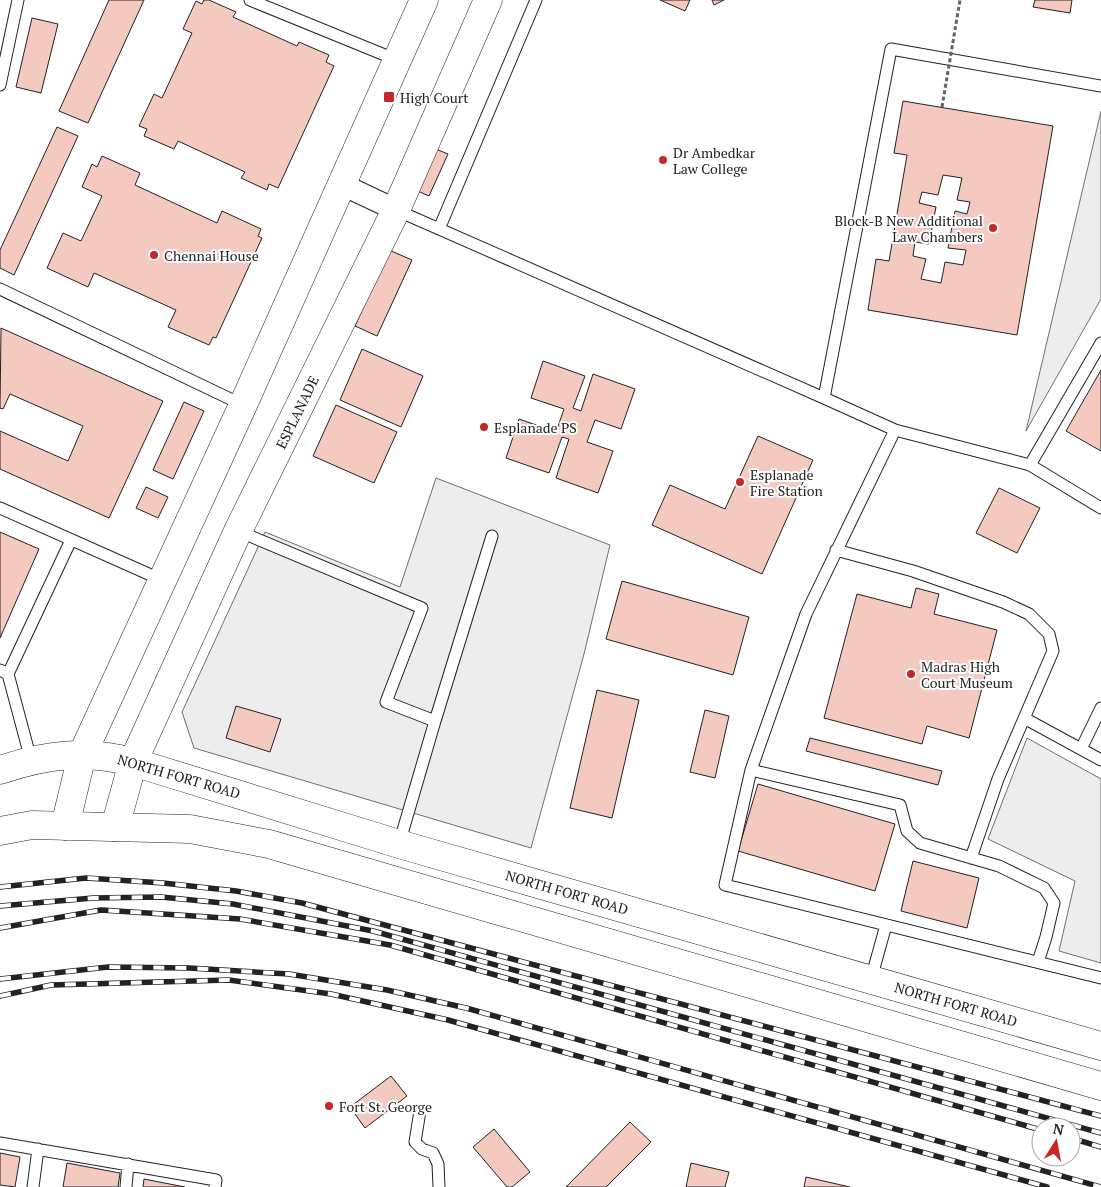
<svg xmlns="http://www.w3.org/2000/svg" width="1101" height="1187" font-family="'PT Serif',serif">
<rect width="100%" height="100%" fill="#fff"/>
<path fill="#ededed" stroke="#6f6f6f" d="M1101 111V299L1026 431Z
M436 478 610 545 584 654 531 848 194 748 182 712 265 532 400 587Z
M1027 738 1101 779V963L1059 951 1075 881 988 839Z"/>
<path fill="#f3c9c0" stroke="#222" fill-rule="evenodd" d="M109 0H144L88 123 59 111Z
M204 0H209L236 12 233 17 297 46 299 42 329 55 326 62 334 66 278 188 269 184 267 190 241 178 245 172 178 141 174 149 144 136 147 129 139 126 154 94 162 98 192 33 183 29 196 1 202 4Z
M660 0H690L685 11Z
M712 0H724L714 5Z
M1035 0H1072L1070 13 1033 7Z
M32 18 58 24 41 93 16 87Z
M903 101 1053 126 1017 335 868 310 876 259 889 261 907 155 894 153ZM943 175 962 178 957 200 970 202 967 214 955 211 948 248 966 250 963 265 945 262 941 283 921 279 926 259 913 256 915 242 929 244 936 207 919 203 922 192 938 195Z
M57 127 78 136 14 275 0 268V250Z
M431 147 448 154 429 196 413 189Z
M102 156 140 173 135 185 217 223 222 211 261 229 258 236 262 238 216 338 213 337 209 345 168 327 176 310 94 273 88 287 47 268 63 233 81 241 102 196 82 187 92 164 97 167Z
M389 250 412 260 377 336 355 326Z
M1 328 163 401 109 518 0 469V431L68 461 83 426 10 394 3 409 0 408Z
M362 349 423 376 401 427 340 400Z
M543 361 585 376 573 408 581 411 593 374 635 389 621 429 595 420 587 442 613 451 598 493 556 478 569 439 562 437 549 473 506 458 519 419 556 432 564 409 531 398Z
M1101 370V451L1066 431Z
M184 402 204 411 173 479 153 470Z
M336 405 397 432 374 483 313 456Z
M758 436 813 460 762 574 652 525 670 485 725 509Z
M146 487 168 497 158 518 136 508Z
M999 488 1040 508 1017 553 976 533Z
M0 532 39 549 0 638Z
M622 581 749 617 733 675 606 639Z
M916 588 939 594 934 614 997 630 969 738 927 726 922 744 824 718 857 594 911 608Z
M597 690 639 700 612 818 570 808Z
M236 706 281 719 270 752 226 738Z
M705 710 729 716 715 778 690 772Z
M810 738 942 771 938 785 806 751Z
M758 784 895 824 875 891 738 851Z
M913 861 979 878 967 928 901 911Z
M391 1076 407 1096 365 1128 350 1107Z
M630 1122 651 1142 606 1187H566Z
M494 1129 530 1172 512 1187H507L473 1147Z
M0 1153 20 1157 15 1187 0 1185Z
M67 1163 120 1173 118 1187H63Z
M691 1163 729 1172 725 1187H686Z
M806 1177 850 1187H804Z
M144 1179 185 1187H143Z"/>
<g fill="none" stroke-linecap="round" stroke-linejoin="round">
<g stroke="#222" stroke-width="13">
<path id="service" d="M250 0 397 60
M0 85 18 0
M396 210 824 398 891 49 1101 86
M439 229 536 0
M0 289 243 405
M1101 343 1030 465 1101 508
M824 398 895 430 806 614 751 770 900 805 907 831 920 843 999 866 1044 888 1054 903 1046 937 1038 962
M895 430 1030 465
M0 508 162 580
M238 531 422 608 386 702 435 721 399 844
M836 550 913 571 1003 602 1029 614 1049 634 1053 651 998 779 971 858
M0 670 8 674 31 760
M8 674 71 540
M1024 718 1101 760
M435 721 492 536
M1081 749 1101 708
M751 770 725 885 1101 978
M871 979 886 925
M420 1111 415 1142 422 1149 433 1153 438 1164 439 1187
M0 1143 216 1180 215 1187
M33 1187 38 1149
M126 1187 128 1164"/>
</g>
<g stroke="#222" stroke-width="23">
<path id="minor" d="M341 184 396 210"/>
</g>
<g stroke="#222" stroke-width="29">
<path id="secondary" d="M65 826 82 755 243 405 424 0
M115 827 133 762 238 531 396 210 488 0"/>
</g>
<g stroke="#222" stroke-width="29">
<path id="primary" d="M0 770C47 754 85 750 133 762L399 844 1101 1046
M0 831 32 825 190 829 269 844 1101 1086"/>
</g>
<use href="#service" stroke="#fff" stroke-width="11"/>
<use href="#minor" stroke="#fff" stroke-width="21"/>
<use href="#secondary" stroke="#fff" stroke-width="28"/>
<use href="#primary" stroke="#fff" stroke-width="28"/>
<g stroke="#222" stroke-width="5.5">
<path id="rail" d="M0 887 86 878 163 883 236 891 302 903 1101 1116
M0 906 93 898 161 897 233 904 373 931 1101 1133
M0 928 101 910 240 919 390 945 1041 1130
M0 979 108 967 189 968 289 974 387 990 466 1008 1101 1187
M0 996 51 985 229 980 331 994 448 1020 1047 1187
M1071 1138 1101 1147"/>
</g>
<use href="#rail" stroke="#fff" stroke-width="4" stroke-dasharray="11" stroke-linecap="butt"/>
<path stroke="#646464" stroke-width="3" stroke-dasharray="4 2.5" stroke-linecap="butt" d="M942 107 960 0"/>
</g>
<g fill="#c62828" stroke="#fff" stroke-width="2">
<rect x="383" y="91" width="12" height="12" rx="2.5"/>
<circle cx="663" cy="160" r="5"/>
<circle cx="993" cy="228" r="5"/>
<circle cx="154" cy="255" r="5"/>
<circle cx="484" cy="427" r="5"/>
<circle cx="740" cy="482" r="5"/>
<circle cx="911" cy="674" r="5"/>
<circle cx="329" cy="1106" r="5"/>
</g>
<g text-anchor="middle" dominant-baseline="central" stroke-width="4" stroke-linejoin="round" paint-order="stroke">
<g font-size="14" fill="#222" stroke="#fff" text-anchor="start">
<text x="400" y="97">High Court</text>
<text x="673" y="152">Dr Ambedkar<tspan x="673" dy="16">Law College</tspan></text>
<text x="983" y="220" text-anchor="end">Block-B New Additional<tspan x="983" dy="16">Law Chambers</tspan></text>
<text x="164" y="255">Chennai House</text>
<text x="494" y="427">Esplanade PS</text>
<text x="750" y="474">Esplanade<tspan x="750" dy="16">Fire Station</tspan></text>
<text x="921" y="666">Madras High<tspan x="921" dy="16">Court Museum</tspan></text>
<text x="339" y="1106">Fort St. George</text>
</g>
<g font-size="14" fill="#222" stroke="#fff">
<text transform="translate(297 412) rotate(-64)">ESPLANADE</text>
<text transform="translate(179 776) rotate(16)">NORTH FORT ROAD</text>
<text transform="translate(567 892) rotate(16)">NORTH FORT ROAD</text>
<text transform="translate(956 1004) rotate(16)">NORTH FORT ROAD</text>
</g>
</g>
<g transform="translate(1056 1142) rotate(11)"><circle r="24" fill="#ffffff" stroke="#a7a7a7"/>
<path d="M0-4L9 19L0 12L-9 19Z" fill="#c62828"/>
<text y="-8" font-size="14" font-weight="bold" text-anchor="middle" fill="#222222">N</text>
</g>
</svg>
